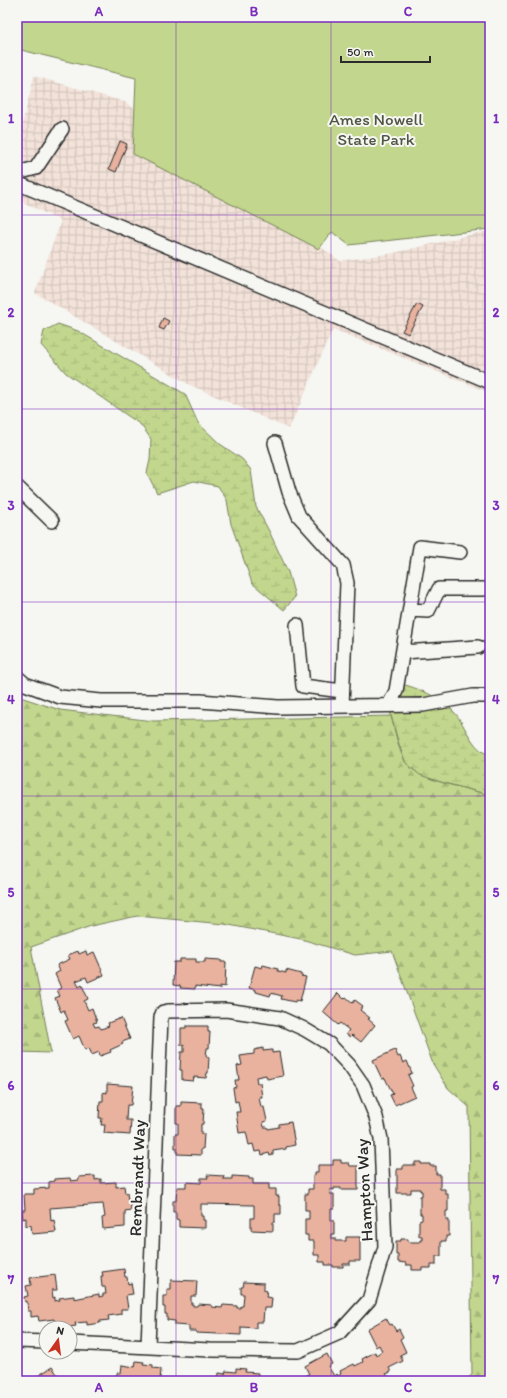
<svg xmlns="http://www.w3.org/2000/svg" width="507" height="1398" font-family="Itim,sans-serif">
<defs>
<pattern id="industrial-grid" width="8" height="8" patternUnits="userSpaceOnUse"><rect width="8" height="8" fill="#f2e2d9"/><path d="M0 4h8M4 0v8" fill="none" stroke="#d0c2ba"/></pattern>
<pattern id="forest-firs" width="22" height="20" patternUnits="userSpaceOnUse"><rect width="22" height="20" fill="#c2d78d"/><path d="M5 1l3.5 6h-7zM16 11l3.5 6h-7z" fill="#a7b97a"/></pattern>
<pattern id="wetland-marsh" width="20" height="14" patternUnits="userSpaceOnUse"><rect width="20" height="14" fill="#c2d78d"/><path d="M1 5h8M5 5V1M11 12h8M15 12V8" fill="none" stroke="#a7b97a"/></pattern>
</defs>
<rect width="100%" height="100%" fill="#f6f6f2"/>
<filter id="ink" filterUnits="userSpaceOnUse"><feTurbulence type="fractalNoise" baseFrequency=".025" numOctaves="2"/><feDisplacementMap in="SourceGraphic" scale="8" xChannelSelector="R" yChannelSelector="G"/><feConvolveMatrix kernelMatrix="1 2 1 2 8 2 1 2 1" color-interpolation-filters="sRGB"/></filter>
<g filter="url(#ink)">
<path fill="url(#industrial-grid)" d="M34 76 125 102 340 261 394 253 482 232H490V393L333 329 289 429 190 385 35 293 61 221 17 199V147Z"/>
<path fill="#c2d78d" stroke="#76815c" d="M17 17H490V229L349 245 332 232 319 249 133 154 136 78 17 49Z"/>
<path fill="url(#forest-firs)" stroke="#76815c" d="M17 696 60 710 154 721 391 716C395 730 398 749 405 761 415 780 466 788 487 794L490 797V1381H464L472 1375 469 1107 448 1088 433 1064 392 951 355 955 301 939 224 924 137 916 91 926 31 947 51 1053 17 1052Z"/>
<path fill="url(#wetland-marsh)" stroke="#76815c" d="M58 324 78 331 185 394 198 423 220 444 242 459 251 470 256 507 269 531 288 572 295 597 284 610 252 583 231 524 227 500 218 486 194 481 157 493 147 473 150 460 151 439 141 425 66 373 41 345 44 331Z
M398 683C418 688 441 697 455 713 466 726 472 750 490 755V797L486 794 441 782 420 775 405 762 398 741 386 697Z"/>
<path fill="#e9b29f" stroke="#2b2b2b" d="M120 141 127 144 116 172 109 169Z
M417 304 423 307 408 334 402 331Z
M163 318 169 321 164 330 159 328Z
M78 951 79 954 86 951 87 955 94 952 104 975 88 982 86 977 76 981 79 987 82 985 88 999 84 1001 88 1010 92 1008 97 1022 93 1023 95 1027 99 1026 101 1029 109 1026 108 1023 121 1018 130 1039 122 1042 123 1044 110 1050 111 1052 100 1056 99 1052 92 1055 89 1048 85 1050 79 1036 73 1039 65 1021 68 1020 64 1010 61 1012 55 998 60 996 57 990 61 988 55 974 60 971 57 965 70 959 68 955Z
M180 959H196V962H205V959L221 960V962H226L225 987 220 986V989L195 986V989L180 988 181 986 173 985 174 962H180Z
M263 965 278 969V971L286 973V970L301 974V976L306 977 300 1001 296 1000 295 1002 281 999 282 996 271 993 270 996 256 992V990L249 988 255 966 262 968Z
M338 993 344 999 346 997 353 1003 355 1000 363 1006 360 1010 370 1018 368 1019 375 1025 361 1042 352 1035 350 1037 346 1034 349 1030 340 1023 338 1025 323 1012Z
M186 1026H208V1032H210L209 1048H207L206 1057H209L208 1073H207L206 1078 194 1077 193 1081 182 1080V1070H180L181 1052H184V1045H181V1028H186Z
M263 1048V1051L272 1050V1053L279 1052 283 1076 267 1079 266 1075 256 1077 257 1083H260L262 1097H259L261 1107H264L267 1121 263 1122 264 1127H267L268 1129 279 1127V1124L291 1122 295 1145 286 1147V1149L273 1151V1155L270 1156 269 1153 262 1155 261 1151 255 1152 253 1144 249 1145 246 1132 239 1133 236 1112H240L238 1101 235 1102 233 1088 236 1087 235 1080H239L237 1066 242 1065 240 1056 254 1054V1050Z
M395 1050 398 1057 400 1056 403 1063 407 1061 412 1073 408 1075 413 1086 411 1087 415 1096 395 1105 390 1095 393 1094 385 1078 382 1079 373 1060Z
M107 1084 133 1086 131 1105H127L126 1120H131L130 1135 104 1133 105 1125H101L102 1118H99L100 1101H103V1092L107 1093Z
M181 1102 202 1103V1108H204L203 1124H201V1134H204L203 1149H201V1155L177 1154V1148H175V1134H178V1123H176V1106H181Z
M333 1160H341V1163H349L350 1166H358V1190H341V1188H334V1190L330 1189V1194H334V1209H331V1220H334V1234H331V1238H335V1241H346V1237H360V1261H350V1264H343V1267H333V1265H325V1262H319V1255H314V1241H308V1235H305V1219H309V1210H305V1194H308V1189H313V1175H315V1172H318V1165H333Z
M415 1162H421V1164H430V1166H436V1174H440V1189H445V1194H448V1211H446V1220H449V1236H446V1241H441V1256H436V1265H431V1268H422V1270H412V1265H406V1263L398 1262V1255H396V1241H401V1239H408V1242H420V1240H422V1236H419V1221L422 1220V1214H420V1196H422V1191H420V1189H411V1193H397V1169H403V1165H415Z
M207 1175 224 1176 223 1179H232V1176L249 1177V1179H253V1184H269V1189H276V1196H279V1205H281V1214H275V1222H273V1231L251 1230V1218H254V1205L201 1204V1216H203V1220H205V1228L179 1227V1220L176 1219V1212H173V1201H176L177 1187H186V1182L201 1183V1178H208Z
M95 1176V1180L101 1179V1183L116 1182V1187L124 1186 125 1193H127L128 1200H130L131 1210 125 1211V1227L103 1229 102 1218 105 1217 103 1204 50 1208 51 1221 54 1220 56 1232 32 1234 31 1225 26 1226V1218L23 1219 22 1210H25L24 1194H34V1189L49 1188V1182L54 1181V1179L70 1178 71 1181 79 1180V1177Z
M124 1269 125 1277H127L128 1284 131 1283 133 1294 126 1295 128 1309H121V1314L108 1316 109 1320 100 1321V1323L87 1325V1322L75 1323 76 1326 61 1328 60 1325H55L54 1319 39 1321 38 1316 31 1317V1311H28L27 1302H25L24 1297 28 1296 26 1286 31 1285 30 1278 55 1275 57 1290H52L53 1298 55 1297V1301L60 1300 59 1298 74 1296V1299L99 1294V1297L103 1296V1294H106L105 1287H102L101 1276H103L102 1272Z
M171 1280 197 1281 196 1296H191V1304H193V1306H197L198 1304 212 1305V1307L222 1308 223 1305 237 1306V1308H240L241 1306H243L244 1294H241V1287H243L244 1282 264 1283V1290L267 1291 266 1297 272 1298 271 1308H264L263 1322H256V1328L241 1327V1335L196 1333V1331H189V1326L175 1325V1321L167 1320V1314H165V1307H163V1296H167V1289H171Z
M386 1318 390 1325 392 1324 396 1331 399 1329 403 1337 400 1339 406 1352 400 1355 403 1361 389 1368 391 1372 386 1374 389 1378 384 1381H309L306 1375 309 1374 305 1366 327 1354 332 1364 328 1366 334 1376 337 1374 338 1376 341 1374 340 1371 354 1364 355 1366 363 1362 362 1359 375 1352 376 1355 382 1351 379 1345 376 1347 367 1329Z
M136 1361 144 1362 143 1364 153 1365V1368L161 1369 160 1381H116L117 1373H121L122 1365 135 1367Z
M52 1367 62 1381 65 1379 66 1381H34L33 1379Z
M236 1368 246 1369 245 1372 258 1373 257 1381H259H218L219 1373 225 1374 226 1371 236 1372Z"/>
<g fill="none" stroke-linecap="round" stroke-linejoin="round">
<g stroke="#2b2b2b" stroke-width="16">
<path id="minor" d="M17 173 36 168 62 129
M17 183 490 382
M275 443 289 492 299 516 343 565 347 583 342 706
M17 487 52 521
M410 610 428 611 439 589H484
M297 625 303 686 342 691
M403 652 478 647
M17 677 25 684 60 697 101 701H200L278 707 423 705 473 696H490
M389 705 396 691 420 547 460 552
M17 1341 46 1342
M70 1343 210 1350 298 1351 339 1333 369 1300 385 1247 381 1139 376 1117 363 1085 349 1065 329 1044 304 1029 280 1018 226 1010 168 1011 163 1012 161 1017 148 1346"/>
</g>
<use href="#minor" stroke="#f6f6f2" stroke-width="13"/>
</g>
</g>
<path fill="none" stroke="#7b2cbf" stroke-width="1" stroke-opacity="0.55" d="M176 17V1381M331 17V1381M17 215H490M17 409H490M17 602H490M17 796H490M17 989H490M17 1183H490"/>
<g text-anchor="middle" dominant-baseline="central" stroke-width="4" stroke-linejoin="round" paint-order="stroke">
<g font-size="17" fill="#515644" stroke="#f6f6f2">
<text x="376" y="119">Ames Nowell<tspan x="376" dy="20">State Park</tspan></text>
</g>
<g font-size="17" fill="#2b2b2b" stroke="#f6f6f2">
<text transform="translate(137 1178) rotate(-88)">Rembrandt Way</text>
<text transform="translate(364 1190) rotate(-93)">Hampton Way</text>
</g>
</g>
<rect width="507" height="1398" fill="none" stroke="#f6f6f2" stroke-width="44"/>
<g transform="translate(58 1340) rotate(14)"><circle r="19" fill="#f6f6f2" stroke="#a5a5a2"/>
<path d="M0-3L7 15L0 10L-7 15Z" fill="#c8321e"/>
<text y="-6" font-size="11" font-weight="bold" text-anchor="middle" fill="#2b2b2b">N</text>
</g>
<path d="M341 56v6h89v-6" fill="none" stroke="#2b2b2b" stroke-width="2"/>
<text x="347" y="56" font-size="12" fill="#2b2b2b" stroke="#f6f6f2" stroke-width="3" paint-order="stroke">50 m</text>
<rect x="22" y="22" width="463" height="1354" fill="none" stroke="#7b2cbf" stroke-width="1.5"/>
<g font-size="13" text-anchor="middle" font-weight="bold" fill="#7b2cbf">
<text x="99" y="16">A</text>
<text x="254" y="16">B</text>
<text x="408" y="16">C</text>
<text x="11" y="123">1</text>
<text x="496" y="123">1</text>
<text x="11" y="317">2</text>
<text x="496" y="317">2</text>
<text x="11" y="510">3</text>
<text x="496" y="510">3</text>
<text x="11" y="704">4</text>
<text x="496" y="704">4</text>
<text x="11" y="897">5</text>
<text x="496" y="897">5</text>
<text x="11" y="1090">6</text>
<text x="496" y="1090">6</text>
<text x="11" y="1284">7</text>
<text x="496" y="1284">7</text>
<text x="99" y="1392">A</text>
<text x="254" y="1392">B</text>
<text x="408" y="1392">C</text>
</g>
</svg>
